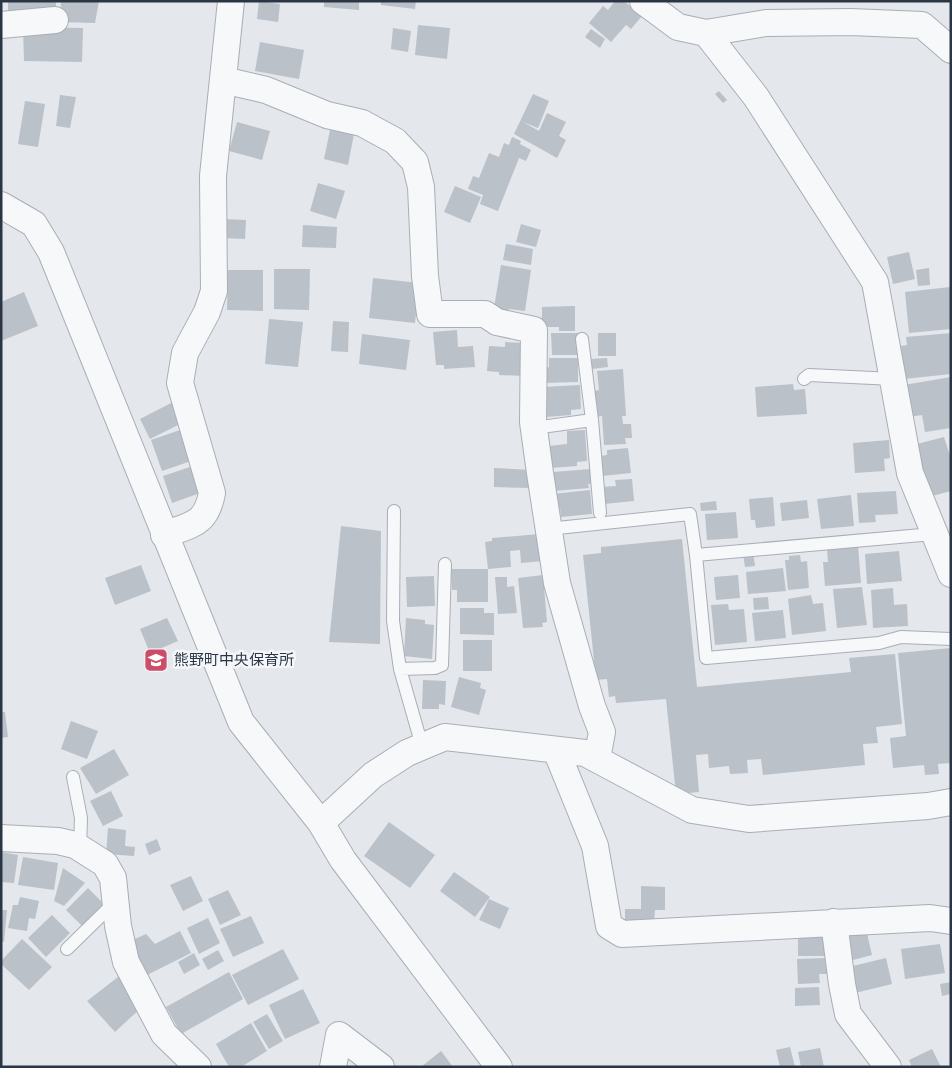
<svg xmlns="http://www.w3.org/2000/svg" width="952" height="1068" font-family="Karla,'Noto Sans JP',sans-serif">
<rect width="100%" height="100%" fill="#e4e7ec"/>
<path fill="#bbc1c9" d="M8 1H56V15L8 16Z
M61 1H99L95 23 60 22Z
M259 1 280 4 278 22 257 19Z
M324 1H359V10L324 7Z
M381 1H416L415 9 381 5Z
M615 1H624L642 16 631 29 626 25 611 42 589 23 603 6 608 10Z
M418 25 450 28 447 59 415 55Z
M23 27 83 28 82 62 24 61Z
M393 28 411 31 408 52 391 49Z
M591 29 605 39 600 48 585 37Z
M260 42 304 50 299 79 255 71Z
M719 91 727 100 723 103 715 94Z
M533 94 549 101 538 128 523 122 539 131 547 113 566 122 559 136 566 140 557 158 514 134Z
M60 95 76 97 70 128 56 126Z
M25 101 45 104 38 147 18 144Z
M237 122 270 131 262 160 229 151Z
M330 130 354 134 348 165 324 159Z
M512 137 521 141 520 144 531 150 526 161 519 158 498 211 480 204 483 195 468 189 473 176 479 178 489 153 499 157 504 143 509 145Z
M318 183 345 191 336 219 310 211Z
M455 186 481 197 470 223 444 212Z
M223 219 246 220 245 239 222 238Z
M521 224 541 230 536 247 516 242Z
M303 225 337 227 336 248 302 247Z
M506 244 533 249 531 265 503 260Z
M909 252 915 279 893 284 887 257Z
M501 265 531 270 525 311 509 309 507 317 493 314Z
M929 268 930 285 918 286 916 270Z
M274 269H310L309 310 274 309Z
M228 270H263V311L227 310Z
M373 278 419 283 415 323 369 318Z
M950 287 951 329 909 333 905 292Z
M24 292 38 326 1 341V302Z
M575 306V331H559V327H542V307Z
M269 319 303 322 298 367 265 364Z
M333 321 349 322 348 352 331 351Z
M457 330 458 347 473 346 475 367 444 369V365H436L433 332Z
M551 333H578L579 355H552Z
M598 333H616V356H598Z
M951 333V374L904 379 901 346 907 345 906 337Z
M362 334 410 340 406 370 359 364Z
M505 342 526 343 525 376 499 375V372L487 371 489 346 505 347Z
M549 358H578V382L543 383 542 368 549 367Z
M607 358 608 367 592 369 591 359Z
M623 369 626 416H622L623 424H631L632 438H625L626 444 604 445 602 416 595 417 593 391 599 390 597 371Z
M951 377V428L925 432 922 415 909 417 904 385Z
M793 384 794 390 805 389 807 414 757 417 755 387Z
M580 385 581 409 571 410V415L546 417 544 387Z
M179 399 184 422 150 439 140 419Z
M183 429 194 460 162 471 151 440Z
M585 430 587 461 577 462V466L550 468 549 446 567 444V431Z
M944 437 951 459V491L928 497 913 445Z
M889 440 890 458 884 459 885 471 855 473 853 443Z
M628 448 631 473 602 476 600 456 607 455V450Z
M193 466 203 492 172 503 163 476Z
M494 468 531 470V488L494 487Z
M591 469 592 484H588L589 488 554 491 553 472Z
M632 479 634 501 604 504 602 487 616 486 615 480Z
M590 490 592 514 561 517 560 508 555 509 553 494Z
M896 491 898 514 875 515 876 522 859 523 857 493Z
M851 495 854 526 821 529 817 499Z
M773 497 775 526 756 528 755 520H751L749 499Z
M807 500 809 518 782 521 780 503Z
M716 501 717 510 701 511 700 503Z
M736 512 738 538 707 540 705 514Z
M341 526 381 531 380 644 329 642Z
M540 534 543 561 521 563 520 550 510 551 511 567 488 569 485 542 492 541V538Z
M682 539 697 687 851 672 849 658 895 654 902 724 876 727 878 743 863 744 865 765 763 775 761 759 747 760 748 773 730 774 729 766 709 768 708 754 696 755 699 792 676 794 666 699 616 703 615 696 609 697 607 679 596 680 583 555 601 553V547Z
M858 546 861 583 825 586 823 562H828L827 549Z
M899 551 902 581 867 584 865 554Z
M753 552 755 566 745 567 743 554Z
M800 555 801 562 807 561 809 588 788 590 785 560H789V556Z
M141 565 151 591 115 605 105 578Z
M783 568 786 591 748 594 746 572Z
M451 569H488V602H457V590H452Z
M543 575 547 622 542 623 543 627 523 628 518 578Z
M738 575 740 598 716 600 714 577Z
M434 576 435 606 407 607 406 577Z
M495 577H507V587L514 586 517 613 498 614Z
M862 587 867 625 837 628 833 589Z
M893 588 894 605 907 604 908 626 873 628 871 590Z
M811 595 813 604 823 603 826 631 792 635 788 599Z
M768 597 769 609 754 610 753 598Z
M728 604 729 610 744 609 747 642 715 645 711 605Z
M460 608H484V613H494V635L460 634Z
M783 610 786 638 755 641 752 613Z
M167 618 178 641 150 653 140 629Z
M406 618 425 620V624L434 625 432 659 404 656Z
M463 640H492V671H463Z
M951 648V763L938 764 939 774 925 775 924 765 893 768 890 738 906 736 898 653Z
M459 677 481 683 480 688 486 690 479 715 451 707Z
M423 680 446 681 445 705 439 704V709H422Z
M1 712H5L8 737 1 738Z
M71 721 98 731 87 759 61 749Z
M114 749 129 775 96 794 80 768Z
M111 791 123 816 103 826 90 801Z
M389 822 435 855 410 888 364 856Z
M108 828 126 830 125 846 135 847 134 856 106 854Z
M157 839 161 850 149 855 145 844Z
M1 852 18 855 14 883 1 882Z
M23 857 58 863 54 890 18 885Z
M63 868 85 883 64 906 54 901Z
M454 872 490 897 475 917 440 891Z
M191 876 203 901 183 911 170 885Z
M641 886 665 887V910H655L654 923 625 922V909H641Z
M88 888 104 904 82 926 66 910Z
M228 890 241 915 220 925 208 899Z
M20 897 39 901 35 919 29 918 27 931 8 928 13 905H18Z
M489 899 509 908 500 929 479 920Z
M1 910H7L4 942 1 941Z
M52 915 70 933 46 957 28 938Z
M251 916 264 943 233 957 220 929Z
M208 918 220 943 199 954 187 928Z
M866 929 872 955 849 961 842 934Z
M180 931 191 953 145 976 128 942 146 934 155 944Z
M798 931H826V956H798Z
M22 939 52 967 29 990 1 964V961Z
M940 944 945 973 905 979 901 949Z
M283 949 299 979 248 1005 232 975Z
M218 950 224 961 208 970 202 959Z
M194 953 200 965 184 974 178 962Z
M827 958 828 974H819L820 983 798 984 797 959Z
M886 958 892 984 855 993 849 967Z
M229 972 243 999 181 1034 166 1007Z
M118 977 143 1006 115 1032 87 1001Z
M951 982V994L942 996 940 984Z
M819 987 820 1005 795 1006V988Z
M303 989 320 1023 285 1039 269 1005Z
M267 1014 283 1041 269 1049 253 1022Z
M251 1023 267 1051 241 1067H229L216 1044Z
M790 1047 795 1067H780L776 1050Z
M820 1048 824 1067H801L798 1052Z
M932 1049 941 1067H912L909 1060Z
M441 1051 453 1067H421Z"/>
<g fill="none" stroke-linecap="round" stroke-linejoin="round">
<g stroke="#a9aeb6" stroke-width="14">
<path id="lane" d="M582 339 592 420
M804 379 809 375 894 379
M534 428 592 420 600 513
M394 511 393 621 400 669 422 746
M548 529 690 514 696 555 706 658 879 643 901 637 951 639
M696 555 933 534
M400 669 435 668 442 665 445 564
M73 777 81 818 80 848
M67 949 115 902"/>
</g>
<g stroke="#a9aeb6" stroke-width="28">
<path id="street" d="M643 1 678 27 706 33 766 23 851 22 922 25 951 50
M1 25 55 20
M706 33 756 97 875 282 910 473 951 574
M223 80 266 90 327 115 362 123 395 141 415 162 421 187 425 276 430 314H485L497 322 534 330 533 422 540 473 557 583 592 706 602 732 597 759
M1 205 34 224 51 252 241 722 321 823 343 860 499 1067
M164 535C192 524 206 525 212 493L180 383 185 353 207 312 214 291 213 176 231 1
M556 750 595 846 609 926 622 934 930 918 951 921
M321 823 373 775 407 753 445 737 585 753 692 810 749 819 928 806 951 802
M1 838 58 841 75 845 105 864 113 878 118 926 126 962 164 1034 198 1067
M834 922 842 984 848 1014 888 1067
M333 1067 339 1035 381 1067"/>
</g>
<use href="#lane" stroke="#f7f8fa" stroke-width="12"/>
<use href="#street" stroke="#f7f8fa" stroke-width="26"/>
</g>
<defs>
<g id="school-square" transform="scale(1.25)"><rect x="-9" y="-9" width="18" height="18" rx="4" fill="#cd4c68" stroke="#f4f6f9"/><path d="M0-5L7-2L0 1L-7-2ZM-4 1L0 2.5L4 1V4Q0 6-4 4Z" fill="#fff"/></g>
</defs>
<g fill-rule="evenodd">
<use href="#school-square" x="156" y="660"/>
</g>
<g text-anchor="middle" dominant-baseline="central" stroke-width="5" stroke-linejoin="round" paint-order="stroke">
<g font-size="15" fill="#2b3644" stroke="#f4f6f9" text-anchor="start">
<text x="174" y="660">熊野町中央保育所</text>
</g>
</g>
<rect width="952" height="1068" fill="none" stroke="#2b3644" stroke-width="5"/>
</svg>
